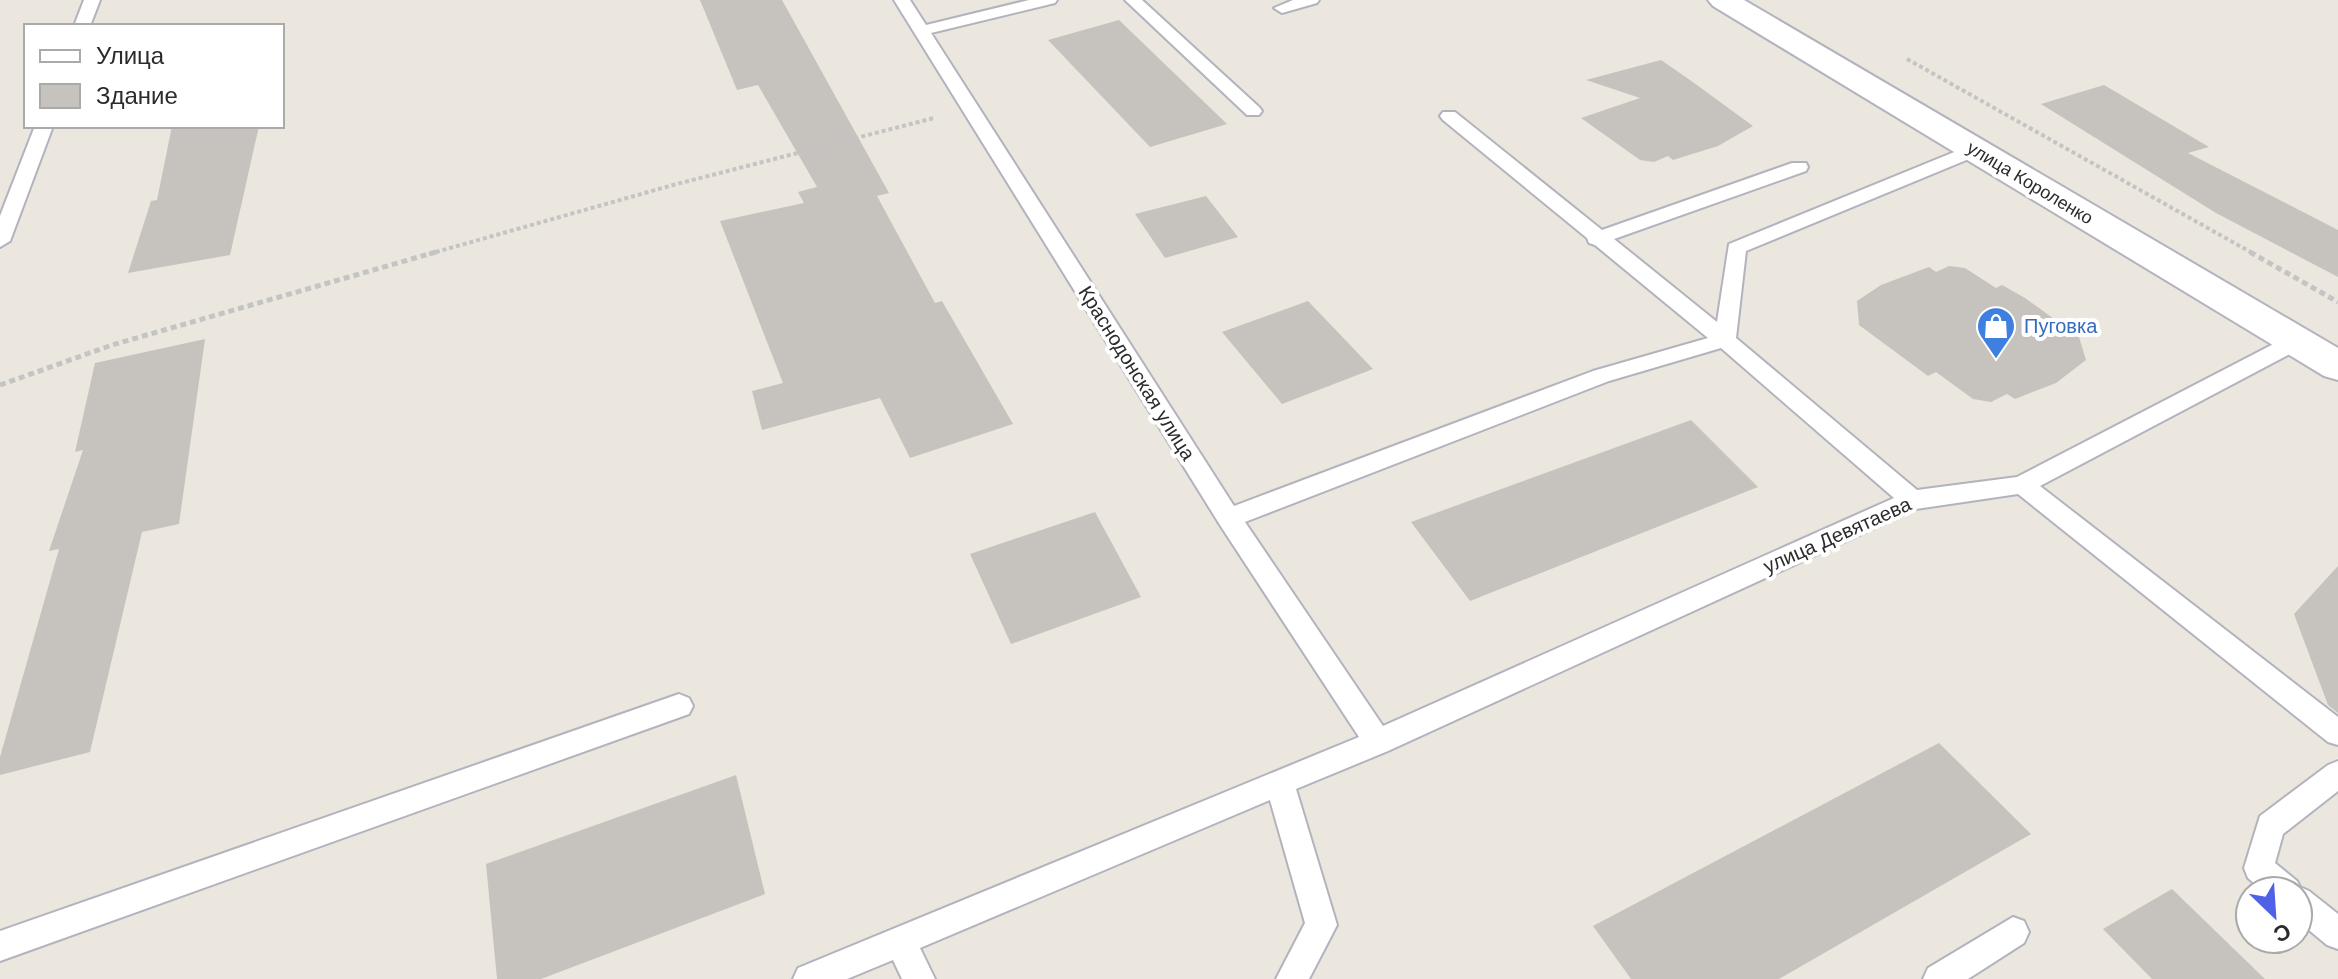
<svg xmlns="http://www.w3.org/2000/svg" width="2338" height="979" font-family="Arial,sans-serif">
<rect width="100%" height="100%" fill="#ebe6de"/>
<path fill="#c6c3be" d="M700 0H782L889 193 877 196 935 303 942 301 1013 424 910 458 880 398 762 430 752 391 783 383 720 221 804 203 798 192 817 187 758 85 737 90Z
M1119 20 1227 124 1150 147 1048 40Z
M1661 60 1690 80 1753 126 1718 146 1673 160 1668 156 1654 162 1640 160 1581 118 1640 98 1586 80Z
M2104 85 2209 147 2188 153 2338 230V277L2216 213 2041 104Z
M172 126H259L230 255 128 273 151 201 157 200Z
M1206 196 1238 237 1165 258 1135 214Z
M1949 266 1965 268 1996 288 2002 285 2025 298 2079 337 2086 360 2056 383 2015 399 2007 394 1991 402 1973 399 1936 372 1928 376 1859 325 1857 301 1881 285 1929 267 1936 272Z
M1308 301 1373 369 1282 404 1222 332Z
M205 339 179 524 142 532 90 752 0 775V757L59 549 49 551 83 450 75 452 95 363Z
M1691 420 1758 487 1470 601 1411 522Z
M1095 512 1141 597 1011 644 970 554Z
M2338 566V713L2328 705 2294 614Z
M1939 743 2031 834 1779 979H1631L1593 926Z
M736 775 765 894 541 979H497L486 864Z
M2172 889 2265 979H2152L2103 929Z"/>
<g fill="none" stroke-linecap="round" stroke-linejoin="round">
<g stroke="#b2b3bd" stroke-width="4">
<path id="lane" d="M84 0H100L90 26H74Z
M894 0H910L926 25 1029 0H1057L1055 3 931 33 1234 506 1593 371 1708 338 1595 245 1589 243 1587 238 1443 120 1440 116 1443 112H1455L1602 230 1792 163H1806L1808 167 1806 171 1614 239 1717 322 1729 244 1969 146H1981L1984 150 1981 154 1746 251 1736 338 1917 490 2017 477 2289 336H2305L2308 341 2305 346 2040 486 2338 717V745L2328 742 2018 494 1916 509 1388 751 1296 789 1337 925 1309 979H1276L1305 923 1270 800 920 948 935 979H902L893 960 847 979H793L798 968 1359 737 1220 525ZM1721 348 1894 498 1383 726 1245 522 1609 381Z
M1125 0H1142L1259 107 1262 111 1259 115H1247Z
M1293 0H1319L1317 3 1282 13 1274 8Z
M35 126H53L10 241 0 247V216Z
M679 694 689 698 693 706 689 714 0 961V931Z
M2338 761V791L2283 834 2275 863 2297 881 2300 887 2309 891 2338 914V949L2327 945 2298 921V891H2263L2248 878 2244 868 2260 816 2328 765Z
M2013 917 2024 921 2029 932 2024 943 1968 979H1923L1928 968Z"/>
</g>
<g stroke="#b2b3bd" stroke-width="4">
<path id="secondary" d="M1708 0H1744L2338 348V380L2324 376 1713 6Z"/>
</g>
<path stroke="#c4c4c4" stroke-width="4" stroke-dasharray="4 3" stroke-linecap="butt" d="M1907 59 2254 254
M429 254 673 185 934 118"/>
<path stroke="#c4c4c4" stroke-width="5" stroke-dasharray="6 4" stroke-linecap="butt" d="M2250 252 2338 302
M0 385 112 345 436 252"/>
<use href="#lane" fill="#fff" fill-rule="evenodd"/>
<use href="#secondary" fill="#fff" fill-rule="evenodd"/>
</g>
<defs>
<g id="shop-pin" transform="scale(2)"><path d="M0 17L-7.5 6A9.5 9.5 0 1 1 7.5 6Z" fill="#3f7fe0" stroke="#fff"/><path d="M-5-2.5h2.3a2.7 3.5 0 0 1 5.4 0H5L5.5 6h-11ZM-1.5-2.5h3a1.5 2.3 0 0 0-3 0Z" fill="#fff"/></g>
</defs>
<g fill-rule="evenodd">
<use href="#shop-pin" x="1996" y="326"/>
</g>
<g text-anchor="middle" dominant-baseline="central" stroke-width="8" stroke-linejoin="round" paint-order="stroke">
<g font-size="18" fill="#2b2b2b" stroke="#fff">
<text transform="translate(2030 183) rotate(31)">улица Короленко</text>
</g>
<g font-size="20" fill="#366cbe" stroke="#fff" text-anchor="start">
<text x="2024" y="326">Пуговка</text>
</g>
<g font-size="20" fill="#2b2b2b" stroke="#fff">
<text transform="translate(1137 373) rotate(58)">Краснодонская улица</text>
<text transform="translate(1837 535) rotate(-24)">улица Девятаева</text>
</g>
</g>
<rect x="24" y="24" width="260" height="104" fill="#ffffff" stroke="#aaaaaa" stroke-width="2"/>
<rect x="40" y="50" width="40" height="12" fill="#ffffff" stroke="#aaaaaa" stroke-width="2"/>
<text x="96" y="64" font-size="24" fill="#2b2b2b">Улица</text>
<rect x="40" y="84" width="40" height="24" fill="#c6c3be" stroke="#aaaaaa" stroke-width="2"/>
<text x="96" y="104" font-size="24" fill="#2b2b2b">Здание</text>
<g transform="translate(2274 915) rotate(155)"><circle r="38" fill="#ffffff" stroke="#aaaaaa" stroke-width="2"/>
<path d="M0-6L14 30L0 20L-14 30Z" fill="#5161e5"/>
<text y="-12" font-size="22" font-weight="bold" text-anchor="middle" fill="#2b2b2b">С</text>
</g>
</svg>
